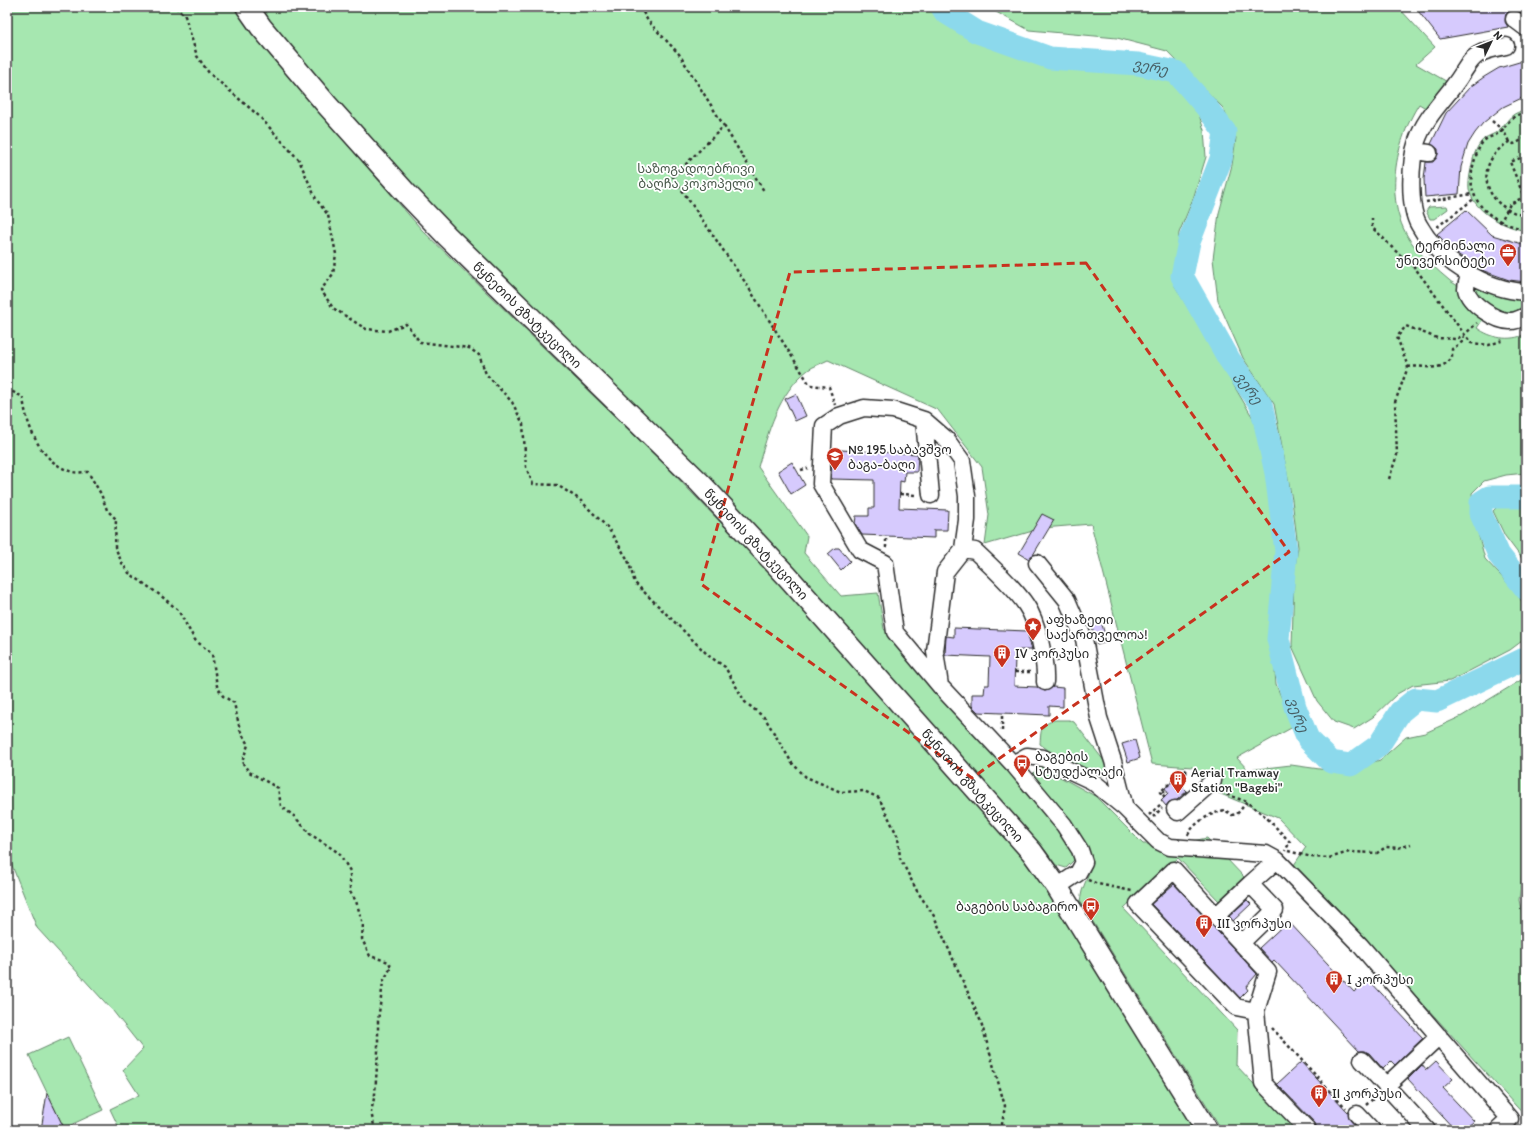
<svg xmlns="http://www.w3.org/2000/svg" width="1533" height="1137" font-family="Itim,'Noto Sans Georgian',sans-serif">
<rect width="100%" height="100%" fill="#fff"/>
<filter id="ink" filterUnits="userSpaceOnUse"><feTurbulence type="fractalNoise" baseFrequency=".025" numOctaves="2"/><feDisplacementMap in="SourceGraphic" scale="8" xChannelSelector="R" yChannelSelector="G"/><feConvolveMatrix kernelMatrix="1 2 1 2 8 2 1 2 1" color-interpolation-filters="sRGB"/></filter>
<g filter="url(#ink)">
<path fill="#a6e7b0" stroke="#68896e" d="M7 7H233L273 59 422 230 666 466 814 619 1016 841 1199 1130H120L110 1109 139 1095 123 1070 143 1049 113 1011 37 928 7 853Z
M258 7H937L947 19 980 44 1042 62 1128 71 1171 80 1195 103 1204 130 1206 157 1193 199 1179 233 1175 286 1253 418 1273 502 1277 562 1271 625 1276 684 1293 727 1237 758 1248 770 1291 765 1341 772 1380 760 1406 737 1425 733 1462 716 1526 677V848L1519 900 1526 930V1117L1355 929 1292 868 1306 847 1278 818 1209 789 1192 767 1152 764 1091 524 1043 528 985 545 989 515 982 467 938 410 828 360C822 363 814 366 808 370 778 393 768 433 758 467L807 536 804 553 841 596 878 593 884 629 975 735 1020 783 1071 846 1074 860 1066 868 1056 865 1045 850 736 514 417 196 354 125Z
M987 7H1398L1435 47 1416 64 1451 84 1429 110 1419 104C1393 145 1382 209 1416 248 1426 260 1437 270 1449 280 1452 283 1456 284 1459 287 1468 295 1475 309 1483 319L1477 328C1491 338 1509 342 1526 334V473L1506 475 1484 481 1472 493 1475 522 1485 559 1515 591 1526 608V638L1510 650 1450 681 1413 685 1397 694 1373 717 1354 729 1334 722 1317 701 1292 646 1294 574 1298 547 1292 500 1274 404 1243 358 1218 301 1213 259 1219 213 1232 165 1236 138 1223 108 1167 51 1117 38 1029 30Z
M1522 111 1526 112V231C1505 227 1474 213 1469 189 1468 182 1470 175 1471 168 1473 159 1475 149 1481 142 1486 135 1493 136 1499 130 1507 123 1509 114 1522 111Z
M1447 206 1448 209 1434 219H1430L1426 211 1429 207Z
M1475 282 1526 297V301C1511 325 1486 305 1473 289Z
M1500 504 1526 507V564L1505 536 1493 511Z
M1055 720H1069L1074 722 1108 766V771L1104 775H1098L1056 756 1040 744C1041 730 1040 725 1055 720Z
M1040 766 1095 796 1143 844H1177L1207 838 1244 877 1219 901 1178 858 1124 909 1237 1030 1236 1065 1297 1130H1222L1080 901 1082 891 1093 862 1068 822 1031 775Z
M68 1037 103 1110 64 1128 29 1055Z"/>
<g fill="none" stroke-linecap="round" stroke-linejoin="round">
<g stroke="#8cd9ec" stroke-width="23">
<path id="s1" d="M942 7 945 12 977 32 1050 58 1138 64 1176 72 1207 108 1225 132 1221 159 1189 242 1182 276 1229 359 1261 405 1276 473 1286 551 1278 639 1295 707 1308 739 1331 762 1351 765 1379 745 1400 712 1416 699 1437 701 1526 658"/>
<path d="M1526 497H1489L1481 502V514L1499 555 1526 589"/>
</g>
</g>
<path fill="#d6cafd" stroke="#2b2b2b" d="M1415 7H1521L1517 10H1511L1506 14 1505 22 1508 27 1440 39Z
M1526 60V96L1503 107 1483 123 1475 133 1468 144 1461 167 1459 194 1425 197 1424 179 1426 162H1433L1438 154V149L1431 144 1446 113 1470 87 1484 77 1499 68Z
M1466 210 1492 235 1526 245V282L1509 280 1484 271 1457 254 1437 234Z
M796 394 806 416 795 421 785 399Z
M840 450 918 454 917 472H905L904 482 900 481 899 508 948 510 947 530H934V538L862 535 855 524 856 516H869V508H874V480L831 479 832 459H840Z
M792 462 805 485 791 494 778 471Z
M1042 514 1054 520 1033 555 1029 559 1019 553Z
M835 548H839L850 561 841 570 828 554Z
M1101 621 1107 642 1097 645 1091 624Z
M954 628 1027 631 1032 650H1019V658H1015L1014 686 1037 687 1045 691 1053 687 1063 688V707L1049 706V715L978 712 972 706V694H984L985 685H989L990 657 945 655 946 636 954 637Z
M1135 740 1140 758 1128 762 1122 744Z
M1175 779 1187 791 1177 800 1169 802 1166 806 1161 800 1168 793 1165 788Z
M1174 884 1257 974 1246 987 1248 990 1240 998 1151 904Z
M1247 900 1251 904 1233 921 1229 916Z
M1288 921 1354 992 1368 979 1423 1038 1395 1065 1391 1061 1383 1069 1369 1053 1364 1051H1359L1274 960 1272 962 1259 948Z
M1436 1061 1453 1079 1443 1088 1474 1121 1464 1130H1455L1408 1079 1422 1065 1426 1070Z
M1301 1062 1348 1112 1350 1120 1359 1130H1317L1315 1123 1277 1084Z
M47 1093 65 1130H41Z"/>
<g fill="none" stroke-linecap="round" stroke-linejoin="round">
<g stroke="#2b2b2b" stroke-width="19">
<path id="minor" d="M1514 19 1526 28
M1506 46C1465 54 1475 59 1452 88 1439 105 1424 120 1417 141 1410 161 1408 206 1419 225 1439 261 1485 290 1526 292
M1415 151 1429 153
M1468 279C1467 282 1466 286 1466 289 1469 304 1497 322 1511 321 1515 321 1522 318 1526 316
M924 420 931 495
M963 549 975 551C990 565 1015 588 1026 605 1038 622 1046 662 1045 682
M1037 563 1067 600 1084 639 1099 718 1113 761 1125 808
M940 686 935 651 945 572 963 549 967 520V496L962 461 946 439 924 420 893 410 864 408 839 416 824 426 821 484 860 550 885 563 895 632 940 686 1013 764 1064 825 1080 850 1084 862 1078 873 1057 887
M1013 764 1027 756 1043 758 1092 781 1125 808 1158 841 1170 847 1266 854 1277 860 1360 945 1510 1119 1498 1130
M1175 809 1178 812 1213 781
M1277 860 1250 884 1275 910 1241 943 1268 972 1256 1011 1263 1083 1308 1130
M1216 916 1174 870 1138 904 1236 1007 1256 1011
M1241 943 1216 916 1250 884
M1362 1060 1427 1130
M1386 1086 1439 1036
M1357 1114 1372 1130"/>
</g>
<g stroke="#2b2b2b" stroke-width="24">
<g id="major">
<path id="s2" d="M247 7 261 27 327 105 405 192 447 236 700 483 787 576 1032 852 1057 887 1207 1130"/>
</g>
</g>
<path stroke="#2b2b2b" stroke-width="2.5" stroke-dasharray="3 3" stroke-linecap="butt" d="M176 7 185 16 197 56 209 73 259 116 299 160 316 199 328 215 336 254 333 274 321 290 333 308 366 329 388 331 406 324 420 342 469 348 479 355 486 374 512 402 523 424 526 467 533 484 557 485 579 499 608 528 628 560 635 583 709 656 725 667 745 702 765 718 792 763 806 777 841 792 864 791 879 798 898 837 900 858 917 891 934 916 981 1022 1005 1106 1001 1130
M640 7 648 21 679 54 724 126 673 177 745 282 810 385 829 387 835 405
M1526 114C1512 113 1509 123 1500 132 1495 137 1487 136 1482 143 1478 149 1475 158 1473 166 1464 202 1493 224 1526 229
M1492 121 1504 131 1509 142
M724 126 764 191
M1526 138 1514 144 1509 142C1471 165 1484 208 1526 216
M1526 156 1510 162 1524 197 1526 196
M1426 202 1472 194
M1372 218V228C1386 238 1393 253 1409 260L1471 343 1489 345 1504 340
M1500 223 1510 204 1524 197
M1437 227 1475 198
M1408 367C1424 364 1438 374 1452 358V349L1462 342 1464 336
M7 389 23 397C26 426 41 464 73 472 77 473 83 472 88 472L101 494 107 510 116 519 115 547 122 563 129 573 160 595 178 610 195 640 212 654 217 686 223 696 234 703 240 730 248 745 242 762 249 772 278 788 281 806 295 817 310 834 339 853 350 871V892L356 901 363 924 362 939 370 956 389 962 391 967 383 982 378 1021V1052L375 1094 371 1112 375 1130
M801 470 808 468
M1389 479 1397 455 1395 402 1408 367 1397 337 1406 326 1437 338 1456 339 1464 335 1477 323
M900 494 917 495
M886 548V536
M1056 661 1075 657
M1015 672H1032
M1002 731V713
M1177 781 1187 772
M1221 792 1247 802 1266 817 1290 842 1285 851
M1162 794 1160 792 1185 770 1187 772
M1165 797 1162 794 1166 790
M1149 815 1162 803
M1153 817 1162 808
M1188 835C1194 822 1211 813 1225 810L1232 815 1237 814 1247 802
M1288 851 1312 857 1329 858 1349 852 1377 853 1386 847 1398 848 1411 844
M1088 880 1098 884 1132 891
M1272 1028 1346 1108
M1366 1105 1376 1096"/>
<use href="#minor" stroke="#fff" stroke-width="16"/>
<use href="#major" stroke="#fff" stroke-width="21"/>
</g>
</g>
<path fill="none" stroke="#c8321e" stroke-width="3" stroke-dasharray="8 5" stroke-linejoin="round" d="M1086 263 1289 552 972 778 701 584 790 272Z"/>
<defs>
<g id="office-pin" transform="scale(0.9)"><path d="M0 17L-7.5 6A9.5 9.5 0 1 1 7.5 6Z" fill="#c8321e" stroke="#fff"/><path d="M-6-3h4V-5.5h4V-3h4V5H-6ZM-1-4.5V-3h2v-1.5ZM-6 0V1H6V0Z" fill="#fff"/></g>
<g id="school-pin" transform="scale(0.9)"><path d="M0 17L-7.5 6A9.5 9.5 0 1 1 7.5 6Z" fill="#c8321e" stroke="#fff"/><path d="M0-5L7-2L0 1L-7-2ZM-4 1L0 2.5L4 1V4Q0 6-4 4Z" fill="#fff"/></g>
<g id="sight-pin" transform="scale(0.9)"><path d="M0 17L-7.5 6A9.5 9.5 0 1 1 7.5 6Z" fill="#c8321e" stroke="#fff"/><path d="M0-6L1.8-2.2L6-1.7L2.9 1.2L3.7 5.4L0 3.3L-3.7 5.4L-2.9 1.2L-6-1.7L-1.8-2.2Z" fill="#fff"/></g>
<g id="building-pin" transform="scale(0.9)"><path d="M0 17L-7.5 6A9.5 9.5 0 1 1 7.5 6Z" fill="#c8321e" stroke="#fff"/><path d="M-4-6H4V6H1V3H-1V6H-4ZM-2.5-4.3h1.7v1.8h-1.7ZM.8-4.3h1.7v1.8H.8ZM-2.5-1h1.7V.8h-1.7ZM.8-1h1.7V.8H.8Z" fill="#fff"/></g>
<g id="bus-pin" transform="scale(0.9)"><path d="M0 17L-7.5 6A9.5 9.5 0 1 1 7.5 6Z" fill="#c8321e" stroke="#fff"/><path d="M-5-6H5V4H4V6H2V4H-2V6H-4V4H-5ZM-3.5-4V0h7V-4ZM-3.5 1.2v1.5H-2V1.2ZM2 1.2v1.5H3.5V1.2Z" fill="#fff"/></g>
</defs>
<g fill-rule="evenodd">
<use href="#office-pin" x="1508" y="252"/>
<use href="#school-pin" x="835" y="456"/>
<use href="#sight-pin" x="1033" y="626"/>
<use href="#building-pin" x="1002" y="653"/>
<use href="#bus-pin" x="1022" y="763"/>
<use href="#building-pin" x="1178" y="779"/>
<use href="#bus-pin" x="1091" y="906"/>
<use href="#building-pin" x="1204" y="923"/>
<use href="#building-pin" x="1334" y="979"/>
<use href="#building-pin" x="1319" y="1093"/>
</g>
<g text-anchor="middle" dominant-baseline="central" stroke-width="3.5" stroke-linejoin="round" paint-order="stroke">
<g font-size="13" fill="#4a5a4c" stroke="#fff">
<text x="696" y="168">საზოგადოებრივი<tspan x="696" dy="15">ბაღჩა კოკოპელი</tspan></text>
</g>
<g font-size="13" fill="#2b2b2b" stroke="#fff" text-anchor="start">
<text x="1495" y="245" text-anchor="end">ტერმინალი<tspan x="1495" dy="15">უნივერსიტეტი</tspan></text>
<text x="848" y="449">№ 195 საბავშვო<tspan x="848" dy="15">ბაგა-ბაღი</tspan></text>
<text x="1046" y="619">აფხაზეთი<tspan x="1046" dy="15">საქართველოა!</tspan></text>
<text x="1015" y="653">IV კორპუსი</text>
<text x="1035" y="756">ბაგების<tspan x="1035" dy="15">სტუდქალაქი</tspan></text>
<text x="1191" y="772">Aerial Tramway<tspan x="1191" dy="15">Station "Bagebi"</tspan></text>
<text x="1078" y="906" text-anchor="end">ბაგების საბაგირო</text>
<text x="1217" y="923">III კორპუსი</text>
<text x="1347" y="979">I კორპუსი</text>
<text x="1332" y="1093">II კორპუსი</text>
</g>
<g font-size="13" fill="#2b2b2b" stroke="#fff">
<text stroke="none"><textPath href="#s2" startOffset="417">წყნეთის გზატკეცილი</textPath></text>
<text stroke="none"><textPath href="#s2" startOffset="741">წყნეთის გზატკეცილი</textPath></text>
<text stroke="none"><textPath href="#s2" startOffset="1065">წყნეთის გზატკეცილი</textPath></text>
</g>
<g font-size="14" font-style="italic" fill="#485f65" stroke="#fff">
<text stroke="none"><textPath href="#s1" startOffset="222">ვერე</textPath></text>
<text stroke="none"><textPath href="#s1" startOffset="607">ვერე</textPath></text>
<text stroke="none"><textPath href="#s1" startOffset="943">ვერე</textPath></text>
</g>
</g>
<rect width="1533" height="1137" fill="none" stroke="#fff" stroke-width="24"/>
<rect x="12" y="12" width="1509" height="1113" fill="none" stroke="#2b2b2b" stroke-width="1.5" filter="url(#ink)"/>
<g transform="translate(1491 42) rotate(47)" stroke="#ffffff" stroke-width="3" paint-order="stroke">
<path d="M0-3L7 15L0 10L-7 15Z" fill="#2b2b2b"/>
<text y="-6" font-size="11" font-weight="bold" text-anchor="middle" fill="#2b2b2b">N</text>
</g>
</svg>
